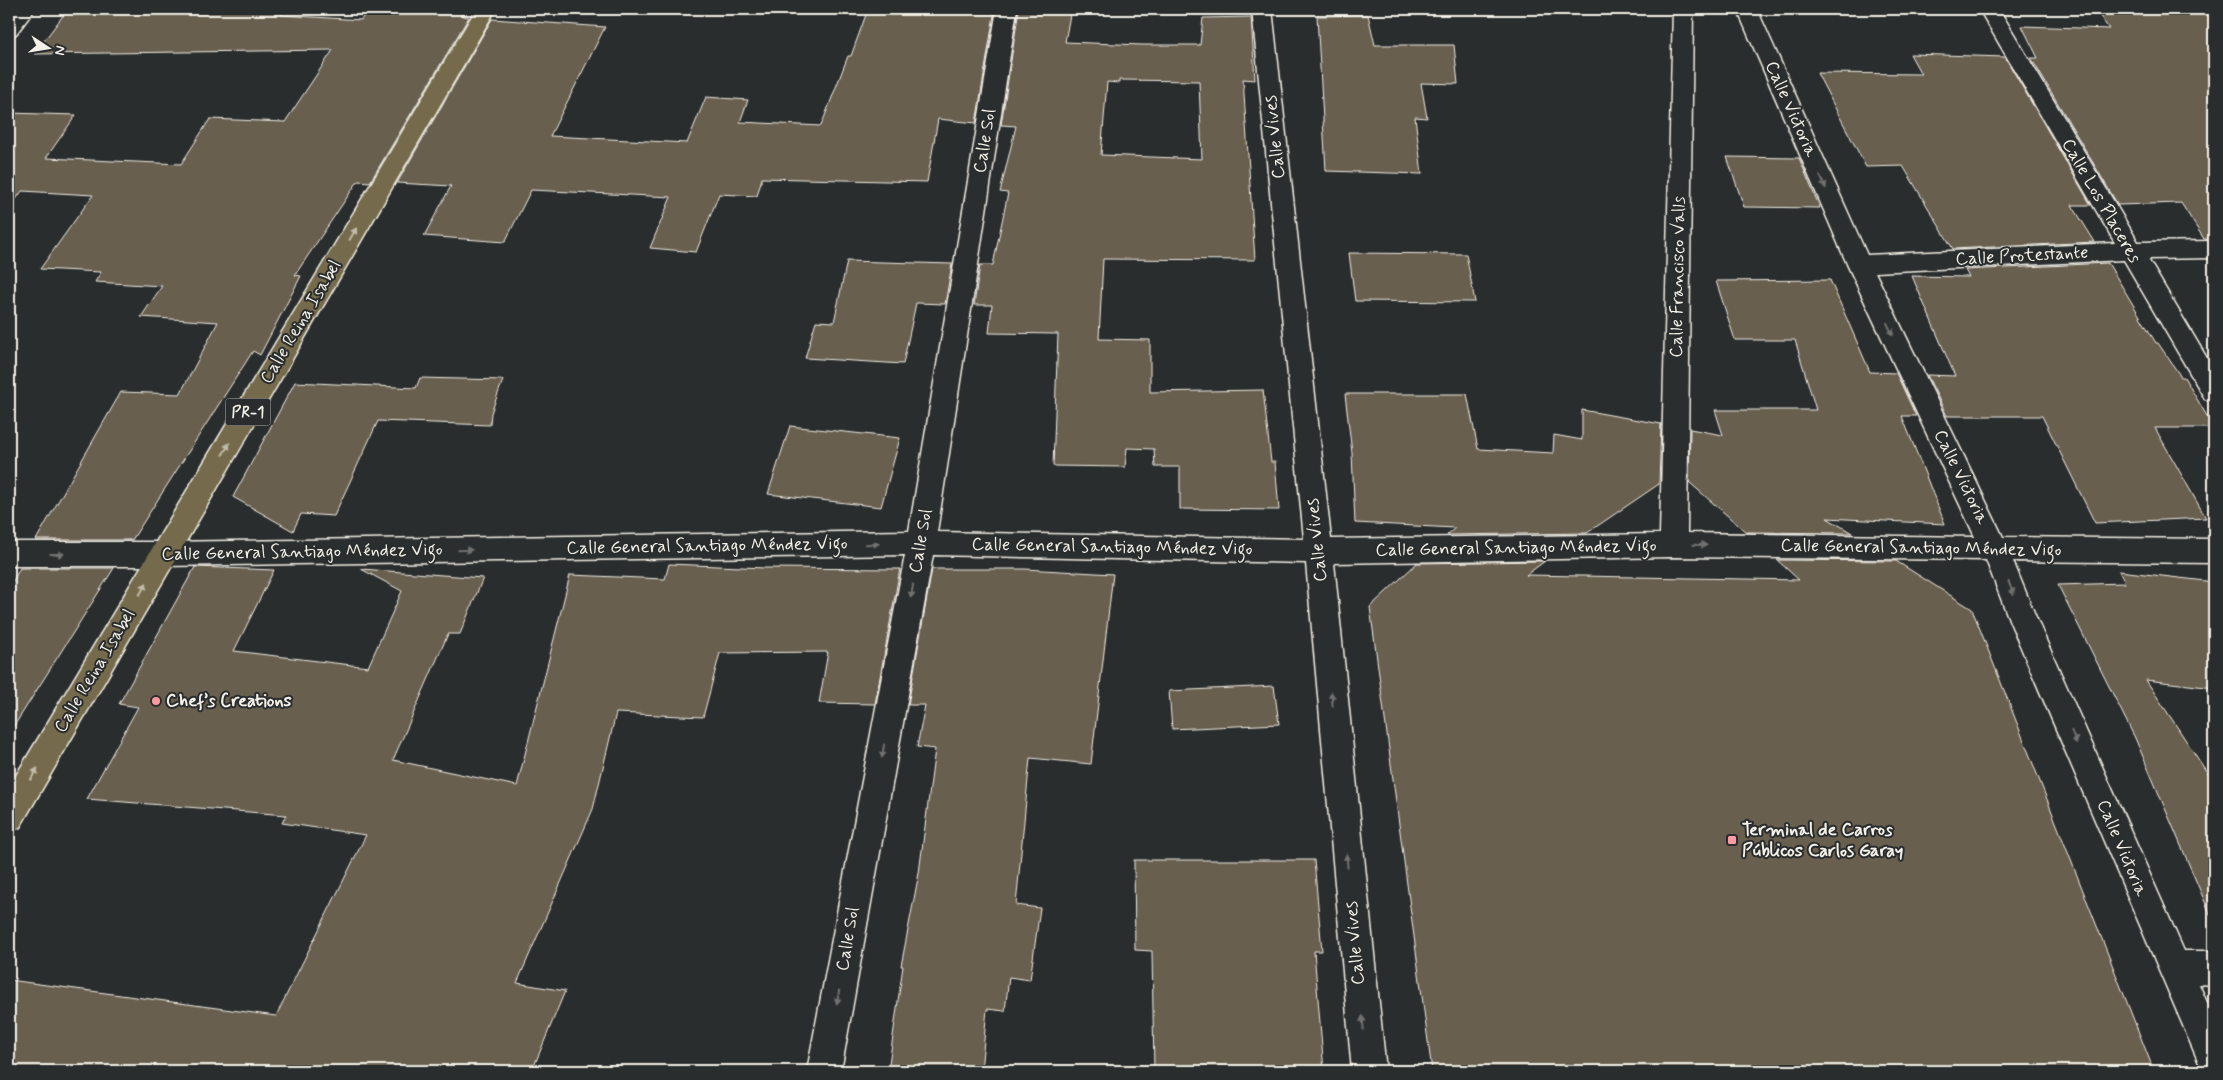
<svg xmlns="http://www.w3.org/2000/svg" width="2223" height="1080" font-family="Mynerve,sans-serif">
<rect width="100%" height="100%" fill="#2a2d2e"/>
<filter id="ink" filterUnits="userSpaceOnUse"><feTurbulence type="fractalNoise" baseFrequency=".02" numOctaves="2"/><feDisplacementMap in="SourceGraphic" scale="10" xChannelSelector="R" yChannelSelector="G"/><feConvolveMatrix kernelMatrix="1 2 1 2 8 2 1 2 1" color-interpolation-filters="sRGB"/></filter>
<g filter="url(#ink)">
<path fill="#685e4f" stroke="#f4f1e8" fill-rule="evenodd" d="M68 9H284L281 15 361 20 368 9H467L463 16 469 17 370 182 358 181 295 275 301 276 260 355 253 351 132 540H36L121 392 180 394 218 322 141 317 162 286 95 282 101 272 40 269 93 195 22 191 9 209V113L76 115 46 158 181 164 210 119 285 122 333 50 34 54Z
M868 9H995L976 123 938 119 927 182 762 178 757 196 719 194 696 252 650 248 671 197 531 190 505 242 424 236 451 186 397 183 492 19 605 27 550 136 687 143 706 97 748 100 740 122 821 126 848 56H851Z
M1019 9H1071L1065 42 1142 45H1200L1203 18 1251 17 1255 80 1243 79 1255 260 1103 259 1099 339 1150 340V392L1263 390 1271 462H1275L1279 510 1180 509V467H1155L1154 449 1127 448 1125 467 1053 466 1058 334 989 333 992 305H974L980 265H993L1008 193 1000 192 1016 126 1001 125ZM1119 80 1199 81 1202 159 1101 155 1107 82 1119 83Z
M2095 9H2204L2214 22V239H2204L2181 203 2118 205 2031 58H2038L2022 26 2109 29Z
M1368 15 1375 45H1454L1458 84 1421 83 1427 118 1415 117 1422 174 1326 171 1317 16Z
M1910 54 2005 57 2091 205H2072L2095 242 1953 249 1903 166 1866 167 1817 73 1921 74Z
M1727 157 1799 158 1820 208 1744 207Z
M1349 253 1466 254 1475 302 1355 301Z
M847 261 952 264 945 304 916 303 903 364 805 358 816 321 834 322Z
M2108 263 2156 343H2158L2181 377H2184L2214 428H2155L2206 518 2095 523 2042 416H1947L1927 375 1955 376 1912 276 1969 277 1965 270Z
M1830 280 1870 372 1896 373 1916 416H1902L1945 524 1827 518 1852 533 1746 532 1689 482 1690 429 1723 435 1715 410H1816L1795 340H1735L1716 281Z
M420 378 503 380 491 413 490 425 378 421 334 516 301 514 293 531 233 497 295 382 416 388Z
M1345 394H1467L1478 449 1553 453 1554 435 1582 440V410L1661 424 1659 484 1587 533 1447 535 1455 528 1355 523 1352 453Z
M790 426 900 438 881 507 768 494Z
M1777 560 1896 561 1972 609 2154 1071H1432L1370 607 1417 563 1545 561 1526 575 1799 580Z
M669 564 765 568 900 569 875 704 819 703 828 652 720 653 703 717 616 713 593 809 517 983 565 991 532 1071H9V980L276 1016 366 835 282 823 286 815 87 799 138 707 119 704 195 567 274 570 234 651 368 667 402 591 361 569 483 578 460 634H448L393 760 517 786 570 575 665 579Z
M20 568H114L9 734V588Z
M932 569H1025L1113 574 1091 764 1030 758 1016 905 1040 908 1030 980 1009 977 1005 1011 987 1009 981 1071H888L903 966H901L919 873 935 749 917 747 925 705H908Z
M2119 571 2214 582V688L2146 680 2214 783V923L2135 738 2058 585 2125 583Z
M1274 686 1279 724 1172 729 1169 691Z
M1134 860H1314L1322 951H1314L1324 1071H1154L1152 951 1135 950Z"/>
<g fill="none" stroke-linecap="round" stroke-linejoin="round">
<g stroke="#f4f1e8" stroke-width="3">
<path id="street" d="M14 9H35L16 34 9 35V16Z
M997 9H1017L937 532 1304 539 1252 9H1272L1331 539 1660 534 1673 9H1693L1687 533 1975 537 1847 264 1737 9H1757L1867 255 2115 243 1979 9H1999L2138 242 2214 241V258L2148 259 2214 370V402L2205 399 2124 260 1875 272 2003 537 2214 539V563L2013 561 2038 622 2184 951H2214V985L2199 984 2214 1019V1071L2202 1070 2010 622 1986 560 1673 557 1334 563 1386 1071H1352L1306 563 933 555 841 1071H807L905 555 164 566H9V542H164L909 531Z"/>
</g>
<g stroke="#f4f1e8" stroke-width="3">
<path id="primary" d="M476 9H496L20 827 9 831V787Z"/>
</g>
<use href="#street" fill="#2a2d2e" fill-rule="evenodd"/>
<use href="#primary" fill="#746b4b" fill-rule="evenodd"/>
</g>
<defs><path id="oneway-solid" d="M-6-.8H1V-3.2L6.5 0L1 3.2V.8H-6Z" transform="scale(1.25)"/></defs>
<g fill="#71726f">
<use href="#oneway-solid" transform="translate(1823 182) rotate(66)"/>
<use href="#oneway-solid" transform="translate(1890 329) rotate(64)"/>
<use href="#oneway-solid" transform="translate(872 544) rotate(-1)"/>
<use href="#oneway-solid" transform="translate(1700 545) rotate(1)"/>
<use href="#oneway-solid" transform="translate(465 550) rotate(-1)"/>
<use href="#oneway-solid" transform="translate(57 554)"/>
<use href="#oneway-solid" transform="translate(2011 588) rotate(68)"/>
<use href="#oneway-solid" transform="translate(912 591) rotate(100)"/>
<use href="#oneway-solid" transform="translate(1332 699) rotate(-95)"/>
<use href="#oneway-solid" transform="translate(2074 737) rotate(67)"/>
<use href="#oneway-solid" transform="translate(883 751) rotate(100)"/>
<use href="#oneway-solid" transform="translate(1347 861) rotate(-95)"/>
<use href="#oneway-solid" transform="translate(838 997) rotate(100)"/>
<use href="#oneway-solid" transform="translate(1363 1023) rotate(-96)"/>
</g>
<g fill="#c1bba9">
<use href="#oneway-solid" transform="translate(353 234) rotate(-59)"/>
<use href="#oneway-solid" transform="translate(226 449) rotate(-59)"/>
<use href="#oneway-solid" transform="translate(143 589) rotate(-59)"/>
<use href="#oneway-solid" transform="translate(34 774) rotate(-59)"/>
</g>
</g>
<g fill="#ff9aa2" stroke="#2a2d2e" stroke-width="2">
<circle cx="156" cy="701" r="5"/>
<rect x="1727" y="835" width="10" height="10" rx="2.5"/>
</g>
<g text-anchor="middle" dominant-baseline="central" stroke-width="4" stroke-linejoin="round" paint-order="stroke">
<rect fill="#2a2d2e" stroke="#b7b6b0" stroke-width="1" x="225.5" y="398.5" width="45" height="27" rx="4"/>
<g font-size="16" font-weight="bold" fill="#f4f1e8">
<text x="248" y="412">PR-1</text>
</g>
<g font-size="18" fill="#f4f1e8" stroke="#2a2d2e">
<text transform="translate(1791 109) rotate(66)">Calle Victoria</text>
<text transform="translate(1275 137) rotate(-96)">Calle Vives</text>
<text transform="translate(985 141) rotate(-81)">Calle Sol</text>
<text transform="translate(2101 201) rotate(60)">Calle Los Placeres</text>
<text transform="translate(2022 256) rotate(-3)">Calle Protestante</text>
<text transform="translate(1678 277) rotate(-89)">Calle Francisco Valls</text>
<text transform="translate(301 322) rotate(-59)">Calle Reina Isabel</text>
<text transform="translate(1961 477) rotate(64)">Calle Victoria</text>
<text transform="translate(1317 540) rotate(-96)">Calle Vives</text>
<text transform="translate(921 541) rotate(-80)">Calle Sol</text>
<text transform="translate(707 546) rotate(-1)">Calle General Santiago Méndez Vigo</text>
<text transform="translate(1112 547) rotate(1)">Calle General Santiago Méndez Vigo</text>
<text transform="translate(1516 548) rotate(-1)">Calle General Santiago Méndez Vigo</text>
<text transform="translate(1921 548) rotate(1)">Calle General Santiago Méndez Vigo</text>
<text transform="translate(302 552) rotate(-1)">Calle General Santiago Méndez Vigo</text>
<text transform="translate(95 671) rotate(-59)">Calle Reina Isabel</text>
<text transform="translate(2122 848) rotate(67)">Calle Victoria</text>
<text transform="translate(848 939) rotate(-80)">Calle Sol</text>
<text transform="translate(1355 943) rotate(-95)">Calle Vives</text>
</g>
<g font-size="18" font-weight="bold" fill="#f4f1e8" stroke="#2a2d2e" text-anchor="start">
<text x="166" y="701">Chef’s Creations</text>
<text x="1742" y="830">Terminal de Carros<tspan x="1742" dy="21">Públicos Carlos Garay</tspan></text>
</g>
</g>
<rect width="2223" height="1080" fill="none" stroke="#2a2d2e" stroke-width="30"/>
<rect x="15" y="15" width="2193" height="1050" fill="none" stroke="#f4f1e8" stroke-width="2" filter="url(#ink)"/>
<g transform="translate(48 48) rotate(102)" stroke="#2a2d2e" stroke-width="4" paint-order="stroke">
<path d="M0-4L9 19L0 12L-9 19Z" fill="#f4f1e8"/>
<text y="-8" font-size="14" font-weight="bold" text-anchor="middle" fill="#f4f1e8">N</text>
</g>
</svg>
